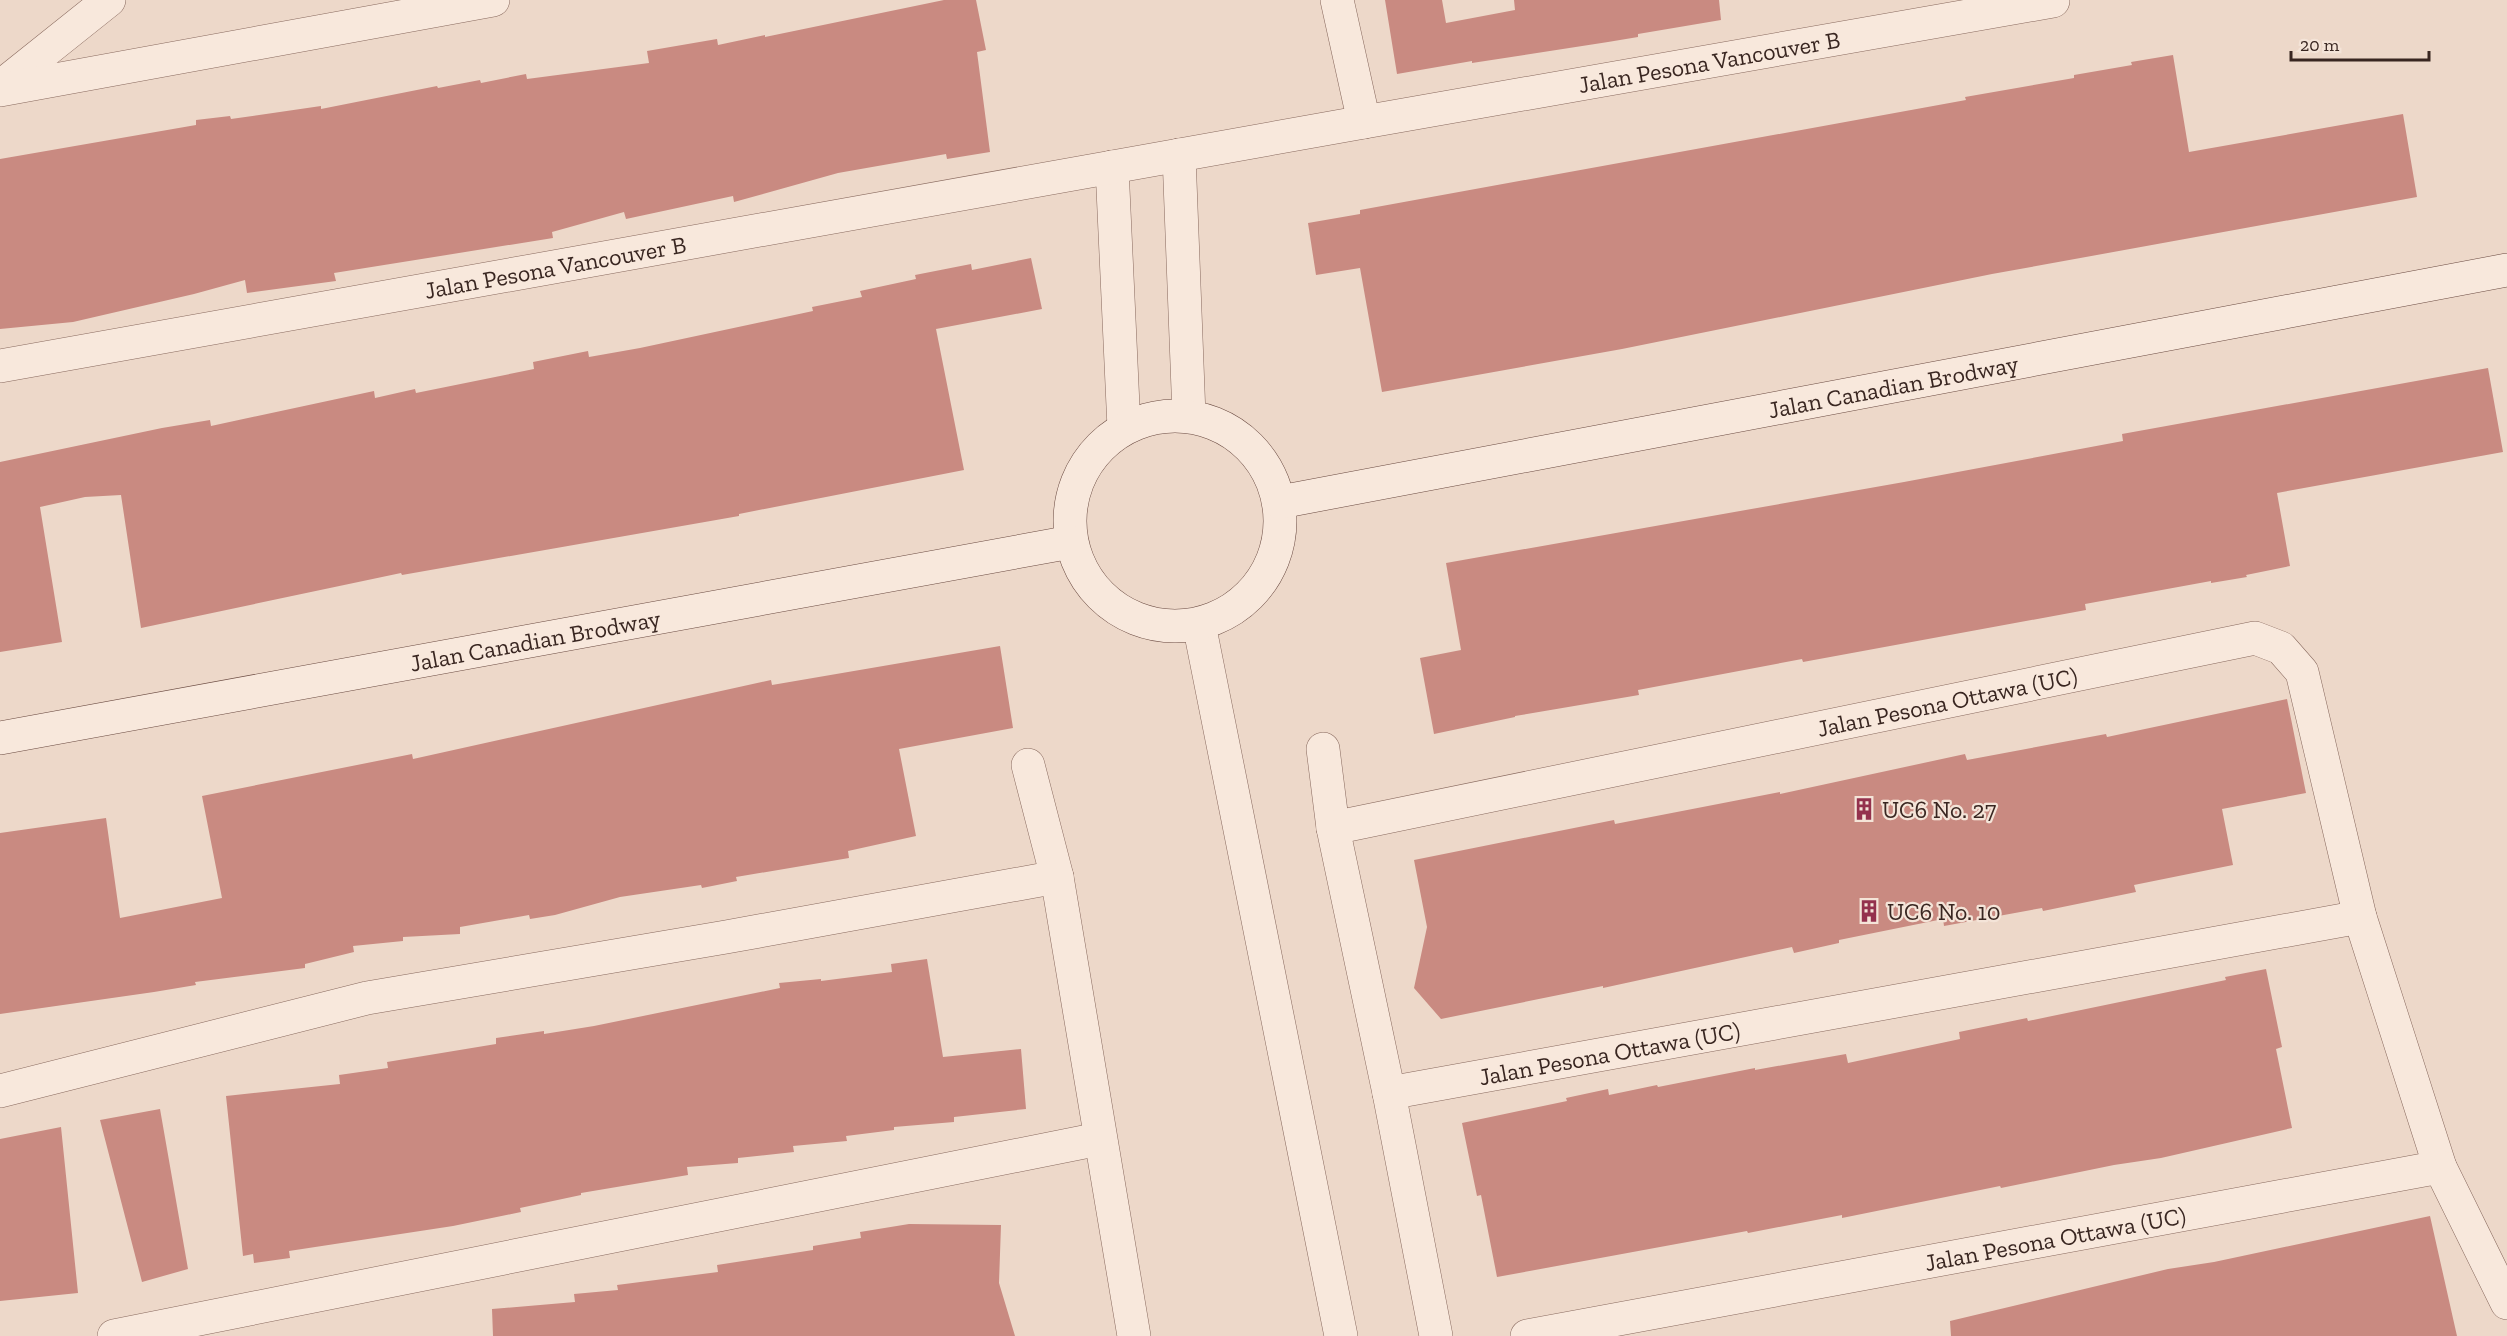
<svg xmlns="http://www.w3.org/2000/svg" width="2507" height="1336" font-family="'Zilla Slab',serif">
<rect width="100%" height="100%" fill="#edd8c9"/>
<path fill="#c98a81" d="M944 0H976L986 50 977 52 990 152 947 159 946 154 838 173 734 202 733 196 626 219 624 212 552 232 553 238 334 273 336 281 247 293 245 280 194 294 73 322 0 329V159L196 125V120L230 116 231 119 321 106V109L437 86 438 88 480 80 481 83 526 74 527 79 649 63 647 51 717 39 718 45 765 35V37Z
M1385 0H1442L1446 23 1515 10 1514 0H1719L1721 20 1638 34V37L1608 42 1472 63V61L1397 74Z
M2173 55 2189 152 2403 114 2417 197 1992 274 1622 349 1382 392 1360 268 1316 275 1308 223 1360 214V210L1966 100 1965 97 2074 78V75L2132 65 2131 62Z
M1031 258 1042 309 936 329 964 470 739 514V516L402 575 401 573 141 628 121 495 85 497 40 507 62 642 0 652V462L162 428 210 420 211 426 374 391 375 398 415 389 416 393 534 369 533 362 588 351 589 357 640 348 813 311 812 307 862 297 860 291 916 279 915 275 971 264 972 270Z
M2488 368 2503 452 2277 493 2290 566 2246 575 2247 577 2211 583V581L2085 604 2086 610 1803 662 1802 659 1638 690 1639 695 1515 716V717L1434 734 1420 658 1461 650 1446 563 1904 482 2123 441 2122 434Z
M1000 646 1013 728 899 749 916 836 848 851 849 858 736 877 737 881 702 888 701 885 620 897 555 915 530 919 529 915 460 927V934L403 937V941L353 946 354 952 305 964V968L195 982 196 985 154 992 0 1014V833L106 818 120 918 222 898 202 796 412 754 413 759 771 680 772 685Z
M2287 699 2306 793 2222 809 2233 865 2134 885 2136 892 2043 911 2042 908 1944 926 1943 919 1839 940V943L1794 953 1792 947 1603 988V986L1441 1019 1414 988 1427 927 1414 860 1614 820 1615 824 1780 792V794L1965 754 1967 760 2106 734 2107 737Z
M927 959 943 1057 1021 1049 1026 1109 954 1117V1122L894 1127V1130L846 1136 847 1141 793 1146 794 1152 738 1158V1163L687 1167 688 1175 581 1193V1195L520 1208 521 1212 453 1226 289 1251 290 1258 254 1263 253 1254 243 1256 226 1096 340 1084 339 1075 388 1068 387 1062 496 1044V1038L544 1031V1034L594 1026 780 988 779 983 821 979V981L892 972 891 964Z
M2266 969 2282 1047 2276 1049 2292 1128 2161 1158 2114 1165 2001 1188 2000 1186 1842 1218V1215L1748 1233 1747 1231 1497 1277 1481 1195 1477 1196 1462 1123 1567 1101 1566 1098 1608 1089 1609 1095 1657 1085 1658 1087 1755 1068V1070L1846 1054 1848 1063 1960 1039 1959 1032 2027 1018 2028 1021 2226 980 2225 977Z
M160 1109 188 1269 142 1282 100 1120Z
M61 1127 78 1293 0 1301V1139Z
M2430 1216 2457 1336H1951L1950 1321 2168 1269 2214 1262Z
M909 1224 1001 1225 999 1283 1015 1336H493L492 1309 575 1302 574 1294 618 1290 617 1285 718 1272 717 1265 813 1250V1246L861 1238 860 1232Z"/>
<g fill="none" stroke-linecap="round" stroke-linejoin="round">
<g stroke="#88695e" stroke-width="34">
<g id="street">
<path d="M1337 0 1364 122"/>
<path d="M0 87 109 0"/>
<path d="M0 90 493 0"/>
<path d="M1179 155 1189 416"/>
<path d="M1112 167 1124 428"/>
<path id="s1" d="M0 366 1364 122 2053 1"/>
<path d="M1199 624 1341 1336"/>
<path d="M1323 749 1333 828 1389 1093 1436 1336"/>
<path d="M1028 765 1057 877 1134 1336"/>
<path id="s2" d="M1333 828 2255 638 2281 648 2302 672 2360 917 2440 1167 2507 1303"/>
<path d="M0 1091 367 998 726 937 1057 877"/>
<path id="s3" d="M1389 1093 2360 917"/>
<path d="M114 1336 1099 1139"/>
<path id="s4" d="M1527 1336 2440 1167"/>
</g>
</g>
<g stroke="#6a4a41" stroke-width="34">
<g id="secondary">
<circle cx="1175" cy="521" r="105"/>
<path id="s5" d="M1280 502 2507 270"/>
<path id="s6" d="M0 738 1071 542"/>
</g>
</g>
<use href="#street" stroke="#f8e8dc" stroke-width="33"/>
<use href="#secondary" stroke="#f8e8dc" stroke-width="33"/>
</g>
<defs>
<g id="building-bare" transform="scale(1.8)"><path d="M-4-6H4V6H1V3H-1V6H-4ZM-2.5-4.3h1.7v1.8h-1.7ZM.8-4.3h1.7v1.8H.8ZM-2.5-1h1.7V.8h-1.7ZM.8-1h1.7V.8H.8Z" fill="#94314d" stroke="#f4e4d8" stroke-width="2.5" paint-order="stroke"/></g>
</defs>
<g fill-rule="evenodd">
<use href="#building-bare" x="1864" y="809"/>
<use href="#building-bare" x="1869" y="911"/>
</g>
<g text-anchor="middle" dominant-baseline="central" stroke-width="4.5" stroke-linejoin="round" paint-order="stroke">
<g font-size="24" fill="#392621" stroke="#f4e4d8">
<text stroke="none"><textPath href="#s1" startOffset="1736">Jalan Pesona Vancouver B</textPath></text>
<text stroke="none"><textPath href="#s1" startOffset="564">Jalan Pesona Vancouver B</textPath></text>
<text stroke="none"><textPath href="#s5" startOffset="624">Jalan Canadian Brodway</textPath></text>
<text stroke="none"><textPath href="#s6" startOffset="544">Jalan Canadian Brodway</textPath></text>
<text stroke="none"><textPath href="#s2" startOffset="627">Jalan Pesona Ottawa (UC)</textPath></text>
<text stroke="none"><textPath href="#s3" startOffset="224">Jalan Pesona Ottawa (UC)</textPath></text>
<text stroke="none"><textPath href="#s4" startOffset="537">Jalan Pesona Ottawa (UC)</textPath></text>
</g>
<g font-size="24" fill="#392621" stroke="#f4e4d8" text-anchor="start">
<text x="1882" y="809">UC6 No. 27</text>
<text x="1887" y="911">UC6 No. 10</text>
</g>
</g>
<path d="M2291 51v9h138v-9" fill="none" stroke="#392621" stroke-width="3"/>
<text x="2300" y="51" font-size="18" fill="#392621" stroke="#f4e4d8" stroke-width="4.5" paint-order="stroke">20 m</text>
</svg>
